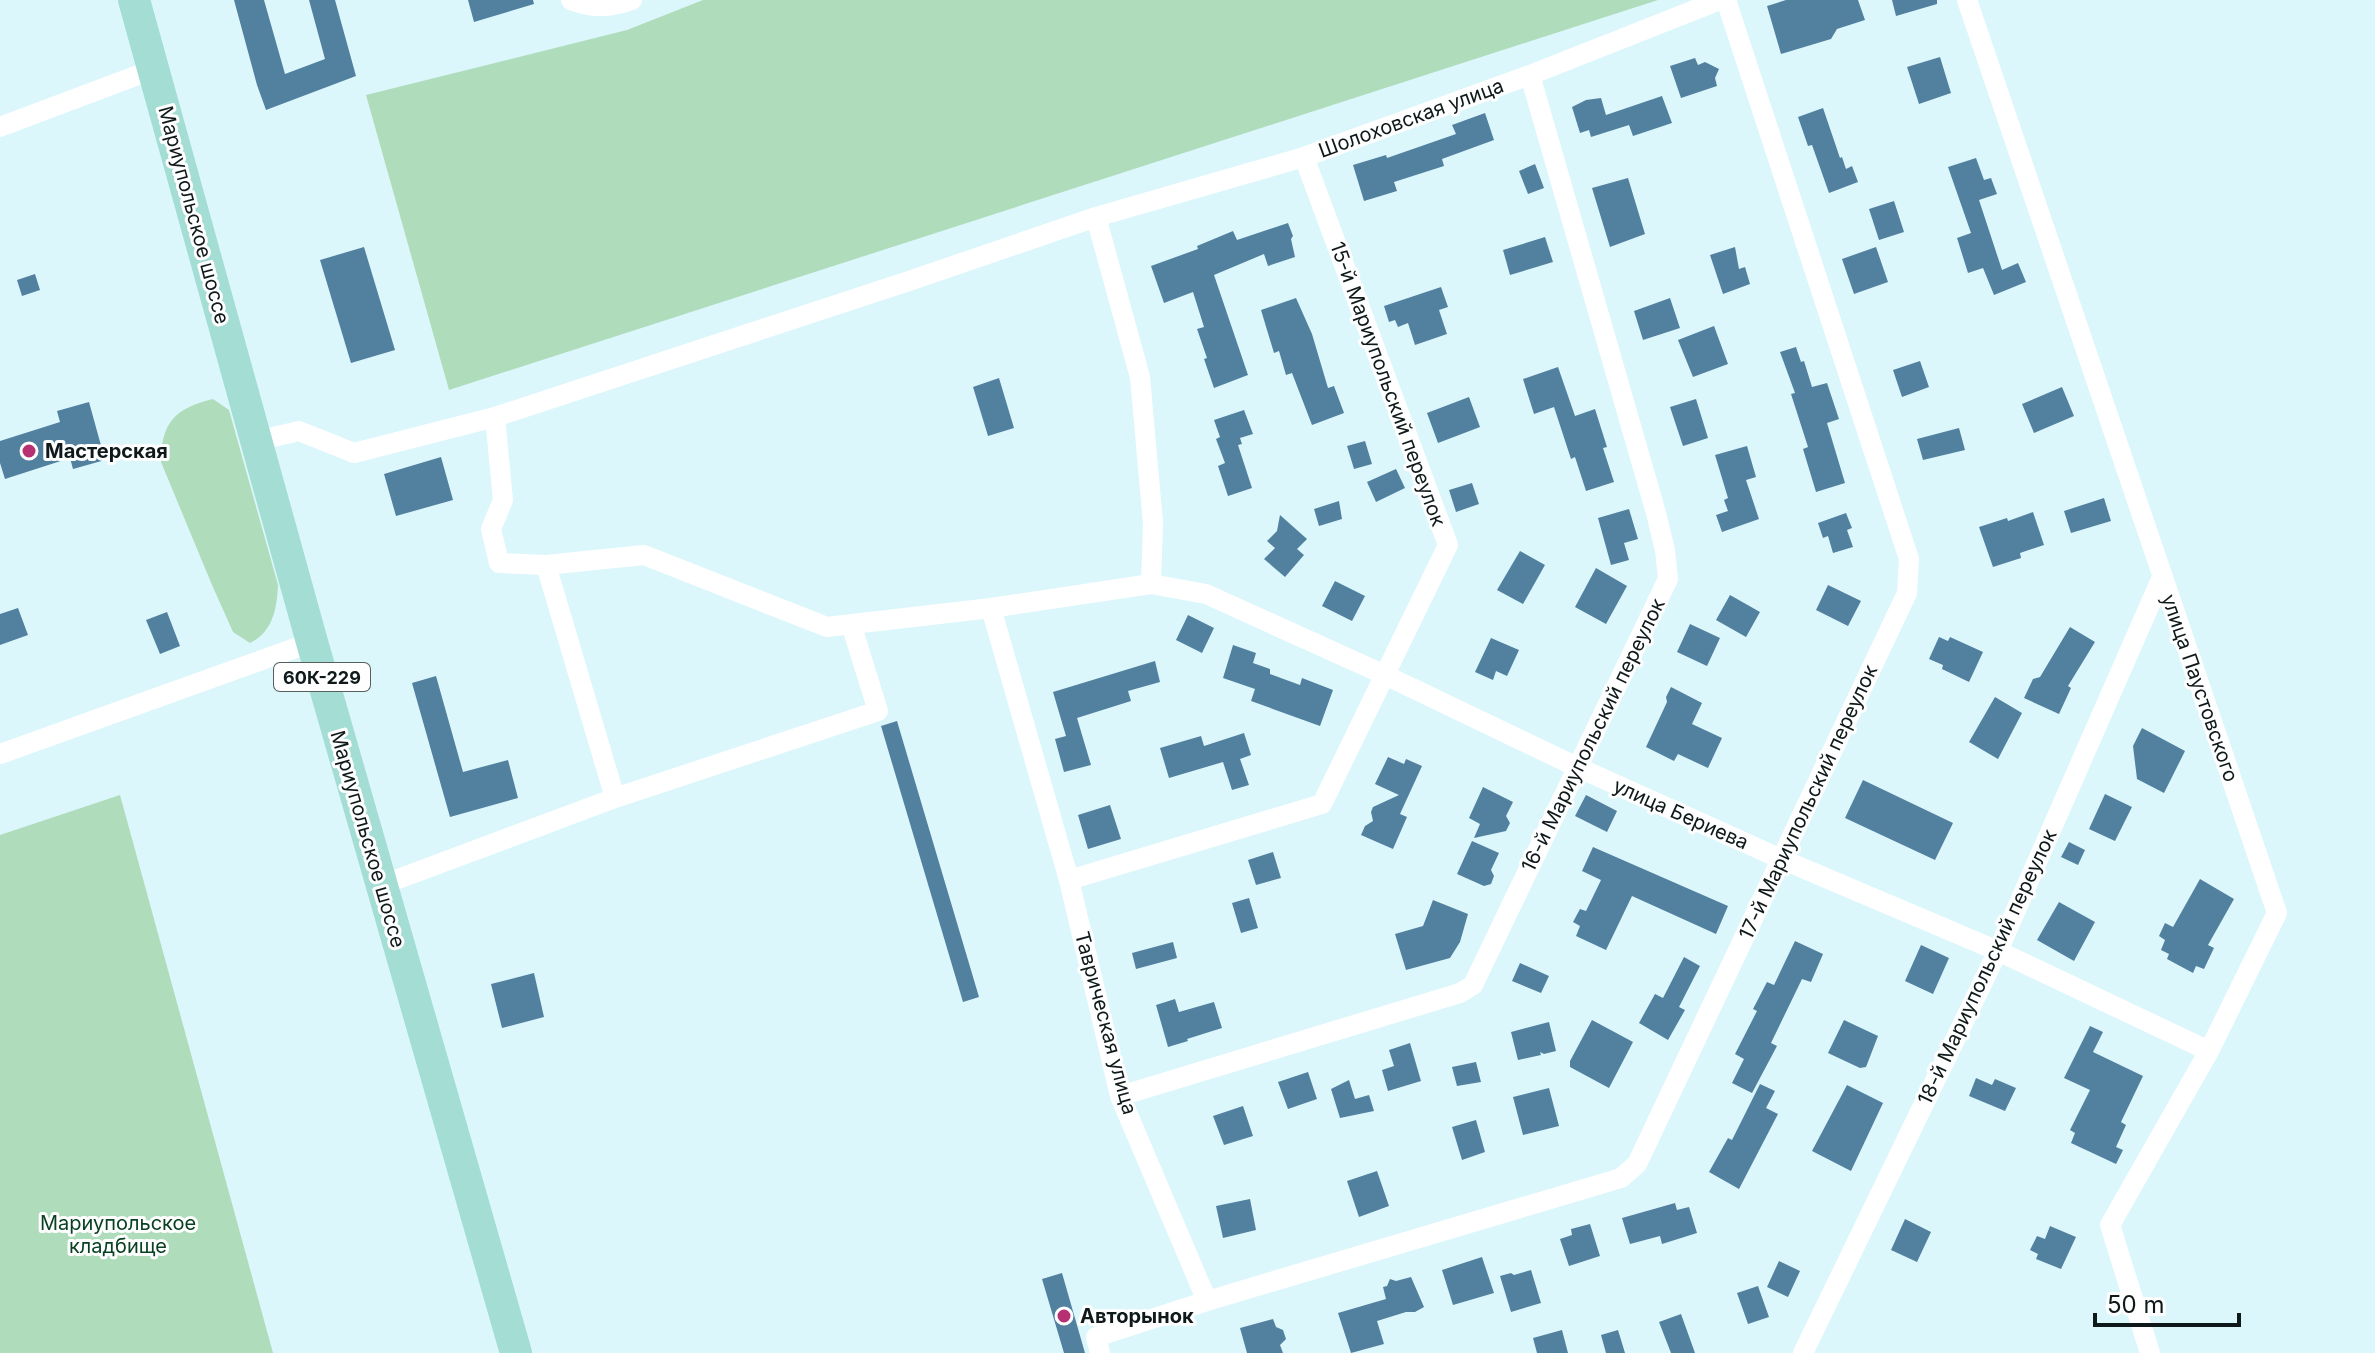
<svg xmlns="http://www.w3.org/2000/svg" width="2375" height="1353" font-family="Inter,sans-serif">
<rect width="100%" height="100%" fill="#dcf7fc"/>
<path fill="#afdcbb" d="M703 0H1658L449 390 366 95 627 30Z
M213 399 229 410 278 585C277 608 273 632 250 643L233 632 212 585 161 462C161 423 175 408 213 399Z
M120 795 273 1353H0V835Z"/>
<path fill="#52809f" d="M234 0H264L285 74 325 59 309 0H335L356 76 266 110 257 85Z
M468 0H533L534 4 474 22Z
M1786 0H1858L1865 20 1837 29 1831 39 1781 54 1767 6Z
M1892 0H1937V4L1896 16Z
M1940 57 1951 93 1919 104 1907 67Z
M1695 58 1698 65 1705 62 1719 69 1715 78 1717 86 1681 98 1670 66Z
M1662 96 1672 123 1633 136 1629 125 1591 137 1589 130 1580 133 1572 107 1586 100 1601 98 1606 115Z
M1823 108 1840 158 1842 157 1846 169 1852 166 1858 182 1829 193 1812 145 1808 146 1798 117Z
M1485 113 1494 140 1442 159 1444 166 1394 182 1397 191 1364 201 1353 165 1386 155 1387 158 1456 134 1452 125Z
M1976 158 1984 180 1991 178 1997 194 1979 200 2002 270 2018 263 2026 282 1994 295 1983 268 1968 273 1957 238 1971 233 1948 167Z
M1535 164 1544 188 1528 194 1519 171Z
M1628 178 1645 234 1610 247 1592 188Z
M1894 201 1904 232 1879 240 1869 209Z
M1288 223 1293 236 1291 239 1295 257 1268 266 1264 254 1214 275 1248 375 1214 388 1204 359 1207 358 1197 329 1204 327 1193 292 1164 303 1151 266 1198 249 1197 246 1233 231 1237 240Z
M1545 237 1553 262 1510 275 1503 250Z
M364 247 395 350 351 363 320 260Z
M1735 247 1739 269 1745 267 1750 284 1723 294 1710 255Z
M1876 247 1888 282 1854 294 1842 259Z
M35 274 40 290 22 296 17 280Z
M1441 287 1448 307 1439 310 1447 334 1415 345 1408 323 1398 327 1395 320 1389 322 1384 306Z
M1296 298 1312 334 1328 388 1334 386 1344 413 1312 425 1292 373 1286 375 1279 351 1274 353 1261 310Z
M1670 298 1680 328 1643 340 1634 311Z
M1714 326 1728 364 1693 377 1678 340Z
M1796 347 1801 362 1804 361 1812 387 1827 383 1839 419 1827 423 1845 483 1816 492 1803 449 1808 447 1791 394 1795 393 1780 352Z
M1920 361 1929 387 1902 397 1893 370Z
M1558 367 1575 416 1595 409 1607 447 1603 448 1614 482 1586 491 1575 457 1571 459 1554 407 1534 414 1523 379Z
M999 378 1014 428 988 436 973 387Z
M2062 387 2074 416 2034 433 2022 404Z
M1469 397 1480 427 1438 443 1427 413Z
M1696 399 1708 438 1683 446 1670 407Z
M89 402 105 460 73 469 70 458 5 479 0 463V441L60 422 57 411Z
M1244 410 1253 434 1240 438 1242 444 1238 445 1252 488 1228 496 1218 466 1225 463 1216 439 1220 437 1214 420Z
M1959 428 1965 450 1923 460 1917 439Z
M1365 441 1372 464 1354 469 1347 446Z
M1747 446 1756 477 1746 480 1759 519 1722 532 1716 515 1728 511 1724 500 1728 498 1715 455Z
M441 457 453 500 396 516 384 474Z
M1396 469 1405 488 1376 502 1367 482Z
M1472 483 1479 504 1456 512 1449 490Z
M2104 498 2111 521 2071 533 2064 511Z
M1339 501 1342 519 1319 526 1314 509Z
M1629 509 1638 539 1624 543 1629 560 1611 565 1598 518Z
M2033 512 2044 545 2020 553 2021 558 1993 567 1979 527 2007 518 2008 521Z
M1846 513 1852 528 1847 530 1853 547 1833 553 1828 536 1823 538 1818 523Z
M1280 515 1307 539 1297 549 1304 555 1285 577 1264 559 1275 548 1267 541 1277 531Z
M1520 551 1545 565 1523 604 1497 590Z
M1596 568 1627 586 1606 624 1575 607Z
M1335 581 1365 596 1352 621 1322 606Z
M1828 585 1861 601 1848 626 1816 610Z
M1730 595 1760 612 1746 637 1716 620Z
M18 608 28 635 0 645V614Z
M167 612 180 646 160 654 146 620Z
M1188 615 1214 628 1202 653 1176 640Z
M1690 624 1720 638 1707 666 1677 652Z
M2070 627 2095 642 2068 686 2071 688 2059 714 2024 698 2033 679 2040 677Z
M1939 637 1948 641 1950 637 1983 652 1969 682 1942 669 1943 665 1929 659Z
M1491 638 1519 650 1507 676 1496 671 1493 680 1475 672Z
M1233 645 1256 653 1253 663 1270 669V674L1300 685 1302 678 1333 690 1320 726 1251 701 1255 689 1223 678Z
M1155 661 1160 682 1128 691 1131 701 1077 718 1091 765 1064 772 1055 739 1066 736 1053 692Z
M436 676 463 772 508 760 518 798 450 817 412 683Z
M1671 687 1702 703 1692 724 1722 738 1708 768 1678 754 1674 761 1646 747 1667 702 1666 697Z
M1995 697 2022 713 1998 759 1969 742Z
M897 721 979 997 963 1002 881 726Z
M2142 728 2185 751 2164 793 2137 779 2133 746Z
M1244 733 1251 755 1240 759 1249 785 1232 790 1223 762 1169 778 1160 748 1201 736 1204 746Z
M1388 757 1404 764 1406 759 1422 766 1400 814 1407 817 1393 849 1361 835 1365 826 1373 821 1371 812 1373 807 1399 795 1375 784Z
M1863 780 1953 823 1935 860 1845 818Z
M1483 787 1513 802 1506 816 1510 823 1506 831 1474 838 1480 824 1469 818Z
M2105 794 2132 807 2115 841 2089 829Z
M1586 795 1617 811 1607 832 1575 816Z
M1110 805 1121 839 1088 849 1078 815Z
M1472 841 1499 853 1491 870 1494 876 1491 884 1484 886 1457 874Z
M2069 842 2085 850 2078 865 2061 857Z
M1593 847 1728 906 1716 934 1632 896 1606 950 1576 936 1580 926 1573 922 1580 909 1586 911 1601 880 1582 871Z
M1273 852 1281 878 1256 885 1248 860Z
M2200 879 2234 899 2208 945 2214 948 2204 969 2196 966 2193 973 2167 959 2169 954 2161 950 2165 940 2159 936 2165 923 2173 927Z
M1249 898 1258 928 1241 933 1232 903Z
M1433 900 1468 914 1460 942 1450 958 1406 970 1395 934 1423 926Z
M2059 902 2095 922 2074 961 2037 940Z
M1795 941 1823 954 1811 982 1802 979 1771 1043 1777 1046 1752 1093 1732 1083 1744 1059 1735 1054 1757 1011 1753 1009 1767 982 1774 985Z
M1173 942 1177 958 1136 969 1132 953Z
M1921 945 1949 958 1933 994 1905 981Z
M1684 957 1700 966 1679 1007 1685 1010 1668 1040 1639 1023 1655 994 1663 998Z
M1520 963 1549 976 1541 993 1512 981Z
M534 973 544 1017 502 1028 491 984Z
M1175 999 1179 1012 1214 1002 1222 1028 1187 1039 1188 1041 1168 1047 1156 1005Z
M1592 1020 1633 1042 1609 1088 1570 1067V1061Z
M1844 1020 1878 1036 1866 1067 1860 1068 1828 1053Z
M1549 1022 1556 1051 1544 1054 1540 1052 1541 1055 1518 1060 1511 1032Z
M2090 1026 2103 1032 2093 1052 2143 1076 2121 1122 2126 1125 2116 1147 2123 1150 2116 1164 2071 1143 2075 1133 2070 1130 2090 1090 2064 1078Z
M1410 1043 1421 1081 1388 1091 1382 1070 1394 1066 1389 1050Z
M1476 1062 1481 1082 1457 1086 1452 1067Z
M1308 1072 1317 1099 1288 1109 1278 1082Z
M1976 1078 1992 1085 1995 1079 2016 1088 2005 1111 1969 1096Z
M1349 1080 1355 1099 1369 1095 1374 1111 1340 1118 1331 1089Z
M1760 1084 1775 1091 1766 1108 1778 1114 1739 1189 1709 1172 1728 1138 1732 1140Z
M1847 1085 1883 1103 1851 1171 1812 1151Z
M1549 1088 1559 1126 1523 1135 1513 1097Z
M1243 1106 1253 1136 1224 1145 1213 1116Z
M1476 1120 1485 1152 1462 1160 1452 1127Z
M1377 1171 1389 1206 1359 1217 1347 1181Z
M1250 1199 1256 1230 1223 1238 1216 1206Z
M1675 1203 1677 1210 1689 1207 1697 1233 1662 1244 1660 1236 1630 1244 1622 1218Z
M1905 1219 1931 1232 1917 1262 1891 1250Z
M1590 1224 1600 1256 1569 1266 1560 1239 1572 1235 1571 1229Z
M2050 1226 2076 1237 2061 1269 2036 1259 2038 1254 2030 1250 2037 1236 2045 1239Z
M1482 1257 1494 1293 1453 1305 1442 1270Z
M1779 1261 1800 1271 1788 1297 1767 1287Z
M1531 1270 1541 1303 1511 1312 1500 1276 1511 1273 1514 1275Z
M1062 1273 1085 1353H1064L1042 1279Z
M1411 1277 1424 1307 1415 1312H1406L1377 1321 1384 1344 1351 1353 1338 1313 1386 1299 1383 1287 1387 1286 1390 1279 1396 1281Z
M1758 1286 1769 1317 1748 1324 1737 1293Z
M1681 1314 1695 1353H1671L1659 1322Z
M1273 1319 1276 1327 1283 1330 1286 1339 1280 1345 1283 1353H1247L1240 1328Z
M1562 1330 1568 1353H1537L1533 1338Z
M1618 1330 1625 1353H1606L1601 1335Z"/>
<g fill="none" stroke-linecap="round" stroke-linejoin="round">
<path stroke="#fff" stroke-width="20" d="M571 0C592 9 611 8 632 0
M1967 0 2277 913 2209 1051 2110 1225 2150 1353
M0 127 154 69
M1096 217 1140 377 1153 523 1151 584
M495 417 503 500 491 529 499 563 546 565 644 555 827 627 991 608 1151 584 1206 594 1385 675 1577 767 1781 859 1998 951 2209 1051
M256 441 299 431 354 453 495 417 909 281 1096 217 1304 157 1530 75 1720 0
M546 565 615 798
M991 608 1069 880 1120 1096 1207 1301 1096 1337 1100 1353
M0 754C104 716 208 680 312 642
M1069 880 1322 804 1448 545 1304 157
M382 885 615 798 878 711 851 624
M1120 1096 1460 993 1473 985 1668 579 1665 550 1656 513 1530 75
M1207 1301 1621 1178 1637 1164 1907 593 1909 559 1726 0
M1803 1353 1998 951 2162 577"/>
<path stroke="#a3ddd4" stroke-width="32" d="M134 0 312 642 516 1353"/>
</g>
<g fill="#b63072" stroke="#fefefe" stroke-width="3">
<circle cx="29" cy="451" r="8"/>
<circle cx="1064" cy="1316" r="8"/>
</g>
<g text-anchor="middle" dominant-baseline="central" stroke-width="6" stroke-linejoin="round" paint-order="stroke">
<rect fill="#fefefe" stroke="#575e5e" stroke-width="2" x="274" y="663" width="96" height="28" rx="6"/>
<g font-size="18" font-weight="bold" fill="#0f191a">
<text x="322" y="677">60К-229</text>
</g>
<g font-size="20" fill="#0f191a" stroke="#fefefe">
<text transform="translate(1411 118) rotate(-20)">Шолоховская улица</text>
<text transform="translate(194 215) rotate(75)">Мариупольское шоссе</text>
<text transform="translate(1388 384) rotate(70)">15-й Мариупольский переулок</text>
<text transform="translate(2200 688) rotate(71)">улица Паустовского</text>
<text transform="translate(1593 735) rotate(-64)">16-й Мариупольский переулок</text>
<text transform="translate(1808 802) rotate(-65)">17-й Мариупольский переулок</text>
<text transform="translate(1681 814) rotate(24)">улица Бериева</text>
<text transform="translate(368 839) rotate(74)">Мариупольское шоссе</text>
<text transform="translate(1987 967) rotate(-65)">18-й Мариупольский переулок</text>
<text transform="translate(1106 1023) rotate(75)">Таврическая улица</text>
</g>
<g font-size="20" font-weight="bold" fill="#0f191a" stroke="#fefefe" text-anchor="start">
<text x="45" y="451">Мастерская</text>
<text x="1080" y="1316">Авторынок</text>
</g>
<g font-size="20" fill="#094222" stroke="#fefefe">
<text x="118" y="1223">Мариупольское<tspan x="118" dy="23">кладбище</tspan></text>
</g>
</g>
<path d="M2095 1313v12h144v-12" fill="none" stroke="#0f191a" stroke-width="4"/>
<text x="2107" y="1313" font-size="24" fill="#0f191a" stroke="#fefefe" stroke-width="6" paint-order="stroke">50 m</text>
</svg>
